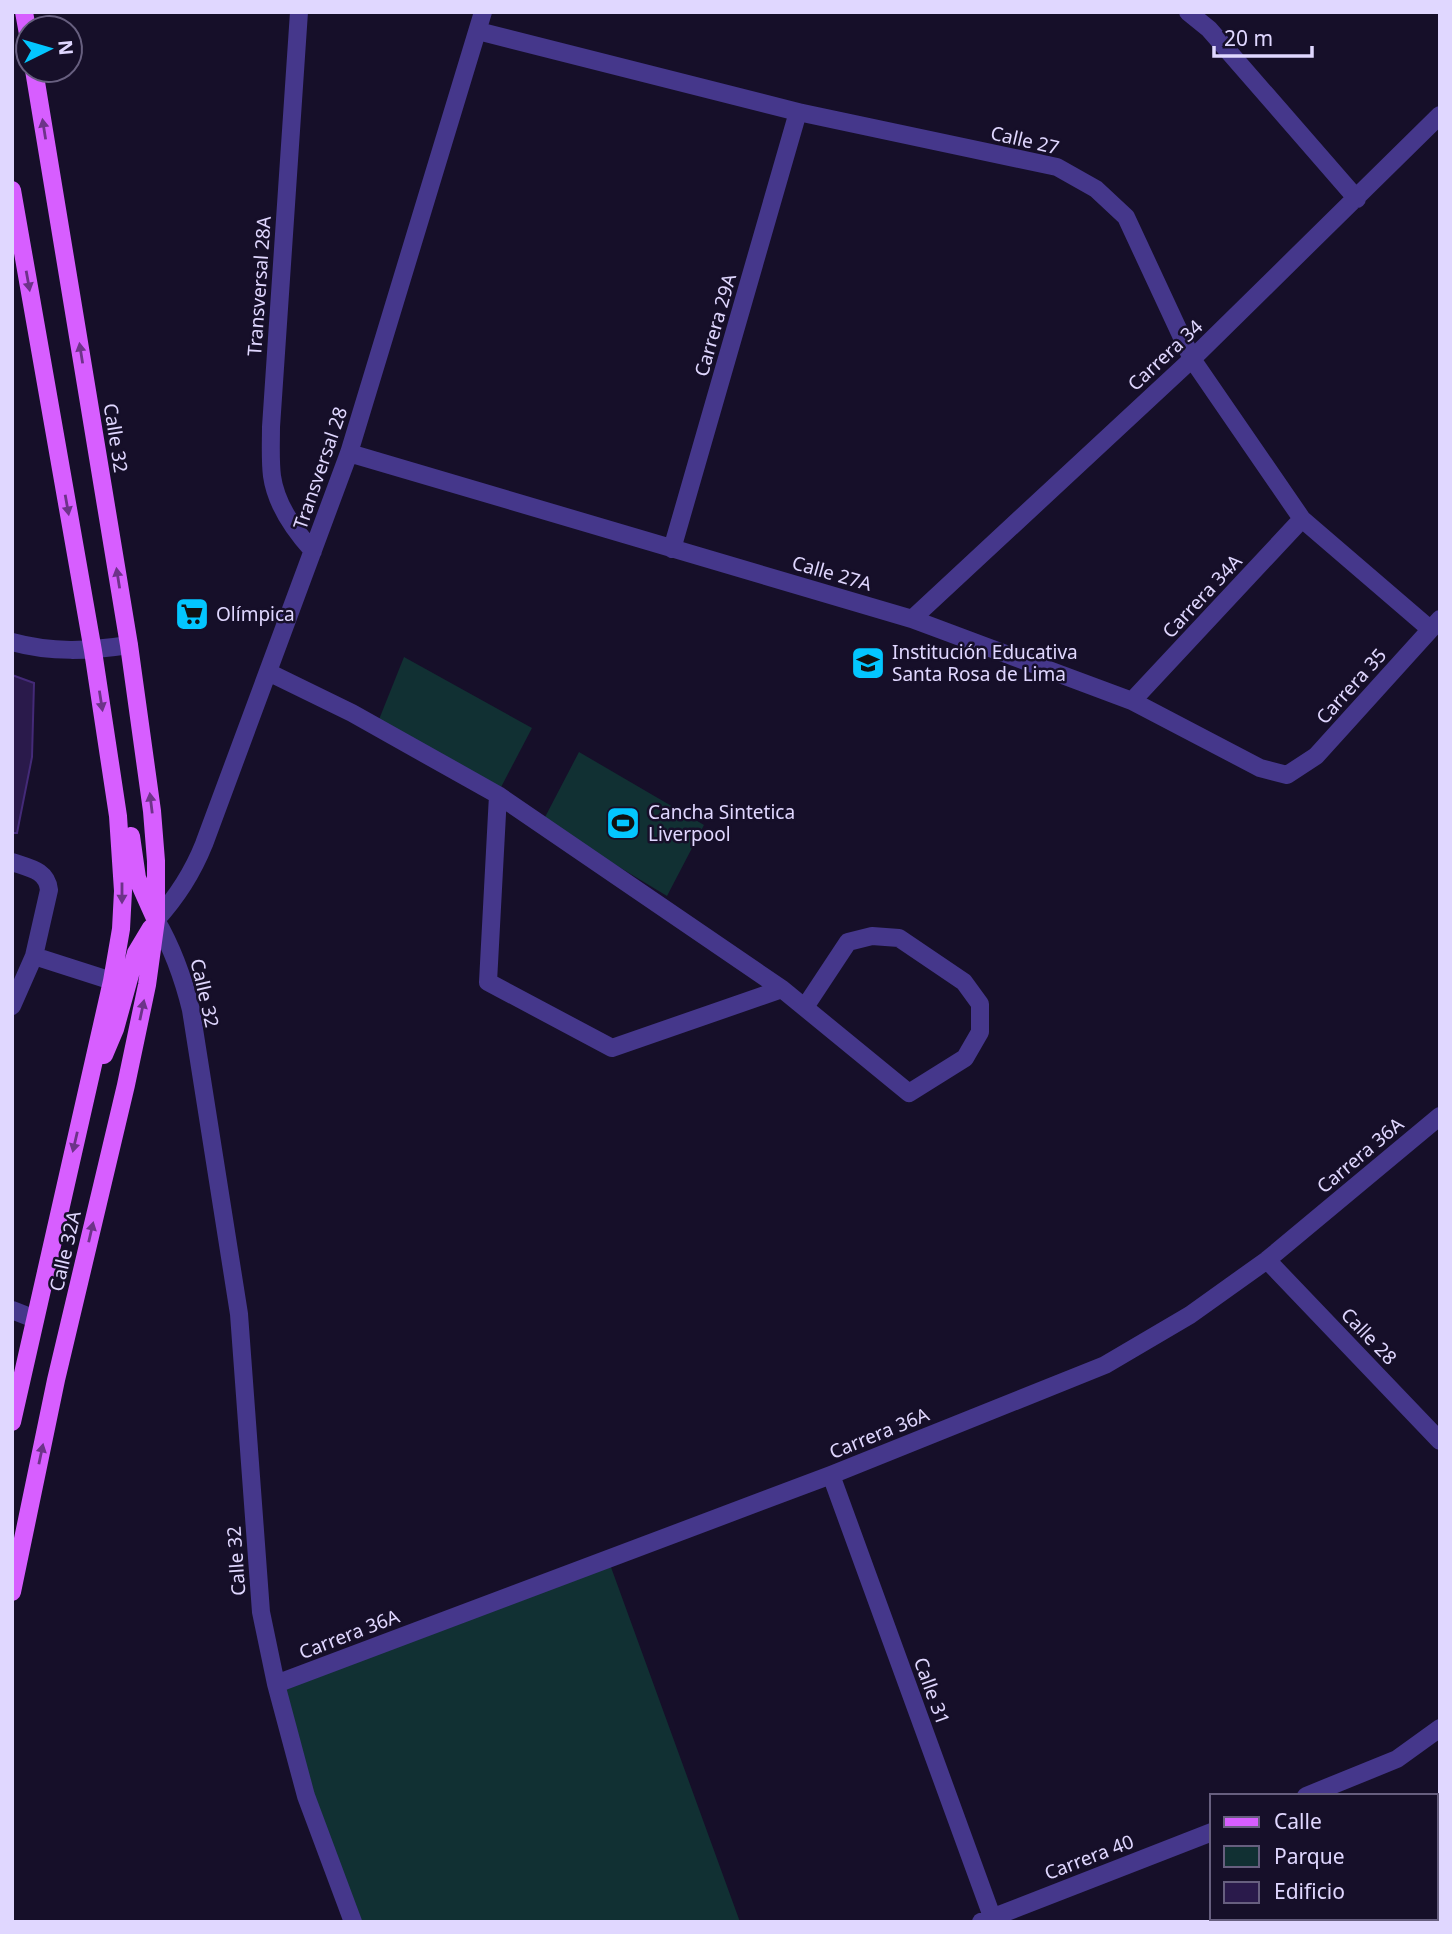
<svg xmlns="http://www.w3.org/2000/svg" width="1452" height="1934" font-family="'Noto Sans',sans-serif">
<rect width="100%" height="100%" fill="#160f29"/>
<path fill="#113033" d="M404 657 532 728 499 791 378 722Z
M579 752 704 825 667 896 543 821Z
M608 1559 740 1922H357L276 1684Z"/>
<path fill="#2a1a4b" stroke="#442a78" stroke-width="2" d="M12 675 34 683 32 757 17 833H12Z"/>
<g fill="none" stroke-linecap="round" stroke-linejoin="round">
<path stroke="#45378b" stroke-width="18" d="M299 12 271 427C271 443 270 460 272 476 276 505 294 530 313 551
M1188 12 1209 29 1357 199
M478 31 798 112 1057 167 1096 189 1126 217 1192 359 1302 519 1430 629
M349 453 912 619 1132 701 1260 768 1287 775 1316 756 1440 619
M672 549 798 112
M912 619 1192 359 1440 115
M12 642C52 653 89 651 129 645
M268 672 352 713 498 795 782 989 909 1093 965 1058 980 1032V1004L964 982 899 938 872 936 848 942 805 1007
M1132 701 1302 519
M498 795 488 982 612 1048 782 989
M12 862C29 868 47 870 49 890L34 956 12 1006
M34 956 112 981
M1267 1260 1440 1441
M12 1310 35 1319
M831 1475 994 1922
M276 1684 831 1475 1105 1365 1190 1315 1267 1260 1440 1116
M1306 1796 1397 1759 1440 1728
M353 1922 306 1796 276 1684 261 1612 239 1314 191 1010C183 977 173 949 156 920 177 897 192 874 204 844L349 453 483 12
M981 1922 1212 1832"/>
<path stroke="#d75eff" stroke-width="18" d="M24 12 28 34
M12 190 93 651 118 816 123 891 121 929 112 981 12 1422
M131 836 137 878 154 916
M104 1055 115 1029 136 953 151 928
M12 1592 56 1380 126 1085 147 985 156 920V861L152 811 129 645 34 70"/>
</g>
<defs><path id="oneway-solid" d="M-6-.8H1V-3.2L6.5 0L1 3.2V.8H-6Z" transform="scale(1.75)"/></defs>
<g fill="#6d3389">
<use href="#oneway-solid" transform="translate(44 129) rotate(-99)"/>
<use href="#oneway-solid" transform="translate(28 281) rotate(80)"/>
<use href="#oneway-solid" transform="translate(81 353) rotate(-99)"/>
<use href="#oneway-solid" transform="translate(67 505) rotate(80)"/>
<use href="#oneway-solid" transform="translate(118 578) rotate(-99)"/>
<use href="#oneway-solid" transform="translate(101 701) rotate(81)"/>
<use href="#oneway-solid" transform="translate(151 803) rotate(-97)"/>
<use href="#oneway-solid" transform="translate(122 893) rotate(90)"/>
<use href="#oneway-solid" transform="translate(142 1010) rotate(-78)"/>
<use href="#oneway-solid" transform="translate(75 1142) rotate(103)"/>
<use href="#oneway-solid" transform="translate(91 1232) rotate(-77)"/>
<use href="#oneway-solid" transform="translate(41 1454) rotate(-78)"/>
</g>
<defs>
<g id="supermarket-square" transform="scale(1.75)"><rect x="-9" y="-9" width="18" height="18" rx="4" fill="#03c6ff" stroke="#160f29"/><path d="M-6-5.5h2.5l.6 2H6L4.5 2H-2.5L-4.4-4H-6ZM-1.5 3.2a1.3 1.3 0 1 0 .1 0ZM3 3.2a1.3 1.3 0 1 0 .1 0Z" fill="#111"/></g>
<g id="school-square" transform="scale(1.75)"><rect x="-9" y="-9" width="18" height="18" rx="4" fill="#03c6ff" stroke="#160f29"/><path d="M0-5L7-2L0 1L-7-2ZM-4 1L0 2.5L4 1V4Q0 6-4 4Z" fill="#111"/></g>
<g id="stadium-square" transform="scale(1.75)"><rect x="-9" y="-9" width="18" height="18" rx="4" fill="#03c6ff" stroke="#160f29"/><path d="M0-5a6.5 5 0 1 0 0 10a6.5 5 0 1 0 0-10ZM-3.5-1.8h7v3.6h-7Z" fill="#111"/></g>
</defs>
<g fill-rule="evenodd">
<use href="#supermarket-square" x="192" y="614"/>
<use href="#school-square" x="868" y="663"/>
<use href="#stadium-square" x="623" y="823"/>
</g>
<g text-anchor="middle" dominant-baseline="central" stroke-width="5" stroke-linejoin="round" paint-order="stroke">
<g font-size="19" fill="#e0d7ff" stroke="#160f29">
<text transform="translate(1025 140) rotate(13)">Calle 27</text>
<text transform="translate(259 286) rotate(-86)">Transversal 28A</text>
<text transform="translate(715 325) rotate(-74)">Carrera 29A</text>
<text transform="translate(1165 355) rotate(-43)">Carrera 34</text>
<text transform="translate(116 438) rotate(81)">Calle 32</text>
<text transform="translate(320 468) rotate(-71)">Transversal 28</text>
<text transform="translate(832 573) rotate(16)">Calle 27A</text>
<text transform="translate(1202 596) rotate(-47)">Carrera 34A</text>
<text transform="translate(1351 686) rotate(-48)">Carrera 35</text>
<text transform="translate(205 993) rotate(77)">Calle 32</text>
<text transform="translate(1360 1155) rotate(-40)">Carrera 36A</text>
<text transform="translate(65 1251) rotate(-77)">Calle 32A</text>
<text transform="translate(1369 1336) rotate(46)">Calle 28</text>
<text transform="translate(879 1433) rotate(-22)">Carrera 36A</text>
<text transform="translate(236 1561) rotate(-94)">Calle 32</text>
<text transform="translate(349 1634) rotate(-21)">Carrera 36A</text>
<text transform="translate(932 1691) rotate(70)">Calle 31</text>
<text transform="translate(1089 1857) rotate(-21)">Carrera 40</text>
</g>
<g font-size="19" fill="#e0d7ff" stroke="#160f29" text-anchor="start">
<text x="216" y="614">Olímpica</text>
<text x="892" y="652">Institución Educativa<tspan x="892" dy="22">Santa Rosa de Lima</tspan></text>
<text x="648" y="812">Cancha Sintetica<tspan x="648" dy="22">Liverpool</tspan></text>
</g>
</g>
<rect width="1452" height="1934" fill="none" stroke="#e0d7ff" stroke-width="28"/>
<rect x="1210" y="1794" width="228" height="126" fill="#160f29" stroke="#675f7f" stroke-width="2"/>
<rect x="1224" y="1817" width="35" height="10" fill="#d75eff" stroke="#675f7f" stroke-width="2"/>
<text x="1274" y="1829" font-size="21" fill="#e0d7ff">Calle</text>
<rect x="1224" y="1846" width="35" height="21" fill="#113033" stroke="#675f7f" stroke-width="2"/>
<text x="1274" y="1864" font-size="21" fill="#e0d7ff">Parque</text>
<rect x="1224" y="1882" width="35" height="21" fill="#2a1a4b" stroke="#675f7f" stroke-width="2"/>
<text x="1274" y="1899" font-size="21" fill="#e0d7ff">Edificio</text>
<g transform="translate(49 49) rotate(85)"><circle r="33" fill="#160f29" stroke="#675f7f" stroke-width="2"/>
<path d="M0-5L12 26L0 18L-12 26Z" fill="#03c6ff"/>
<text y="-10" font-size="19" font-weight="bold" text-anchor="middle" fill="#e0d7ff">N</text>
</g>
<path d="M1214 46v10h98v-10" fill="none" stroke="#e0d7ff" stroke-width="3.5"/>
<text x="1224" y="46" font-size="21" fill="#e0d7ff" stroke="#160f29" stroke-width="5" paint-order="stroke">20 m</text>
</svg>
